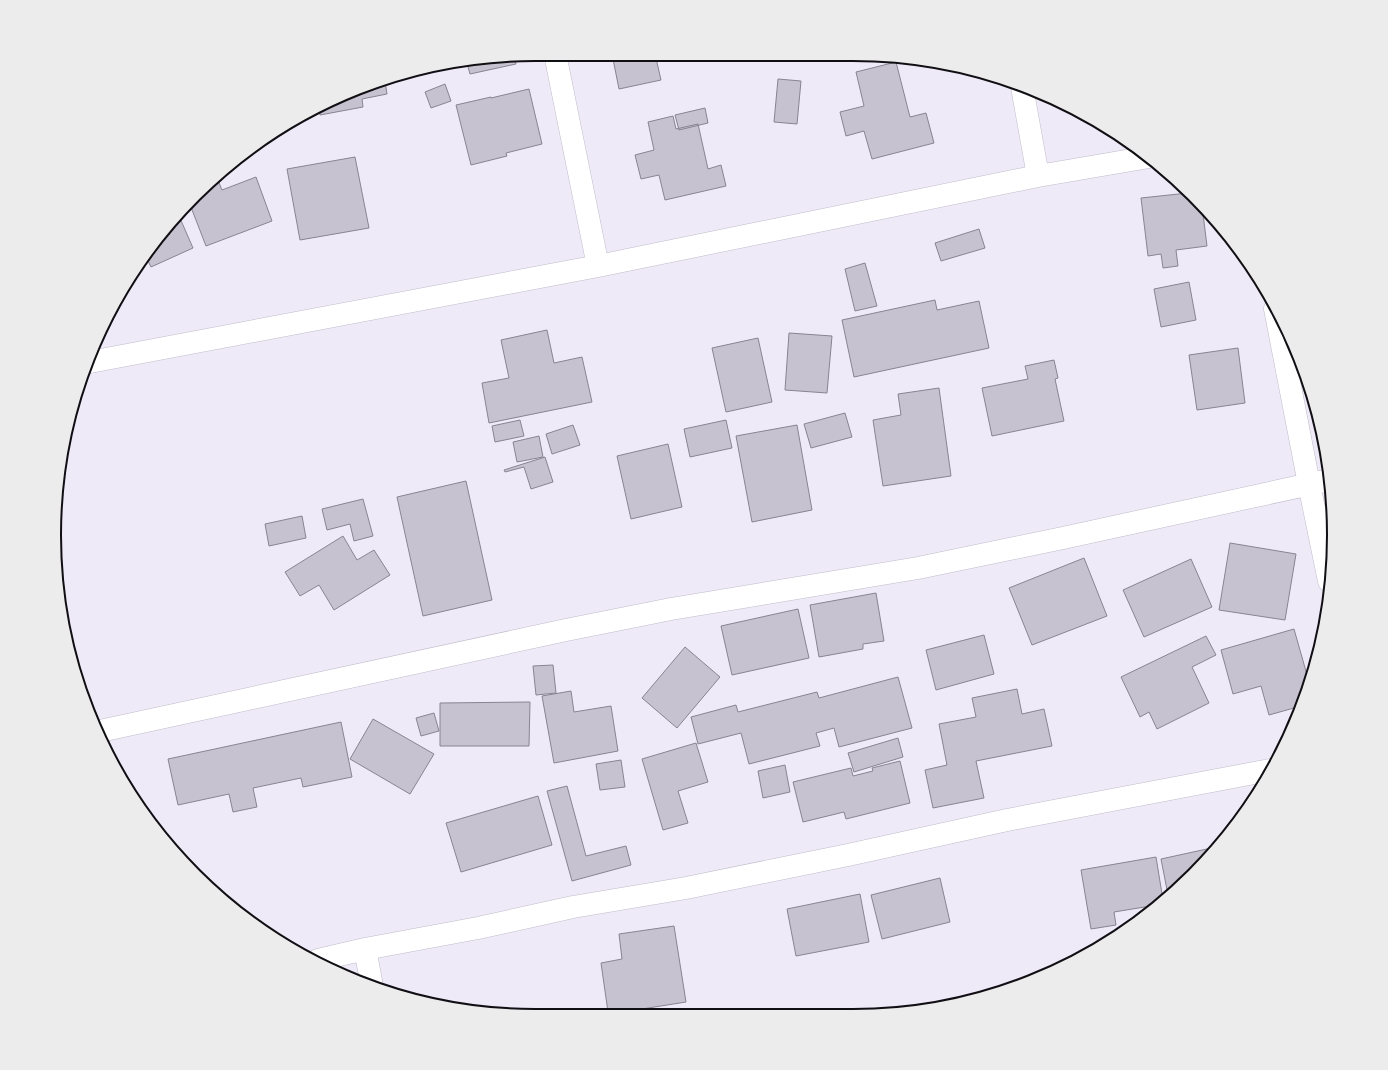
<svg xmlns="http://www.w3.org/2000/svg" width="1388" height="1070" font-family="'Work Sans',sans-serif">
<rect width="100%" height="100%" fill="#eeeaf8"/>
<path fill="#c6c2cf" stroke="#888490" d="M612 54H655L661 80 619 89Z
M514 57 516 64 470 74 467 63Z
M896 62 910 117 926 113 934 143 872 159 864 131 846 136 840 112 864 106 856 72Z
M778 79 801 81 797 124 774 122Z
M385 81 387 94 362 99 363 107 320 115 319 108Z
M445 84 451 101 431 108 425 92Z
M529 89 542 144 506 153 507 156 471 165 456 105 491 97V98Z
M705 108 708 123 679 130 675 115Z
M673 116 676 129 698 124 708 169 721 165 726 186 665 200 659 175 641 179 635 155 654 150 648 122Z
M355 157 369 228 300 240 287 169Z
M256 177 272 221 206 246 189 202 195 195 217 178 222 190Z
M1188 193 1202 206 1207 246 1176 250 1178 266 1163 268 1161 254 1148 256 1141 198Z
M179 216 193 248 151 267 148 261 142 264Z
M979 229 985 248 941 261 935 243Z
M865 263 877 306 855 311 845 269Z
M1189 282 1196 320 1161 327 1154 289Z
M935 300 937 310 979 301 989 348 854 377 842 320Z
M547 330 554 363 582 357 592 402 489 423 482 383 509 378 501 340Z
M789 333 832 336 827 393 785 390Z
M758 338 772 402 726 412 712 348Z
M1238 348 1245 403 1197 410 1189 355Z
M1054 360 1058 378 1055 379 1064 421 992 436 982 388 1028 379 1025 366Z
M939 388 951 476 883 486 873 420 901 415 898 394Z
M845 413 852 437 811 448 804 424Z
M520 420 524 436 495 442 492 426Z
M726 420 732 448 690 457 684 429Z
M573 425 580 445 552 454 546 434Z
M797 425 812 510 752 522 736 436Z
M539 436 543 457 517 462 513 442Z
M668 444 682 507 631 519 617 456Z
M545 457 553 482 531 489 524 467 505 472 504 470Z
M466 481 492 600 423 616 397 497Z
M363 499 373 536 354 541 350 524 327 530 322 509Z
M302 516 306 538 269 546 265 524Z
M343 536 357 560 374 550 390 575 334 610 319 585 300 596 285 572Z
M1230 543 1296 554 1285 620 1219 610Z
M1084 558 1107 616 1032 645 1009 588Z
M1191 559 1212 607 1144 637 1123 590Z
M876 593 884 641 863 644V649L819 657 810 605Z
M798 609 809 658 732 675 721 626Z
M1294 629 1309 682 1301 706 1269 715 1261 686 1233 694 1221 650Z
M984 635 994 674 936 690 926 650Z
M1206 636 1216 655 1192 667 1209 703 1157 729 1149 712 1140 717 1121 677Z
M685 647 720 677 677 728 642 698Z
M553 665 556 693 536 695 533 666Z
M898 677 912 728 839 747 834 728 816 733 820 746 749 764 741 733 698 744 691 717 736 705 738 712 817 692 819 698Z
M1017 689 1022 714 1044 709 1052 746 976 761 984 798 933 808 925 770 947 765 939 724 976 717 972 698Z
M571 691 574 712 611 706 618 751 554 763 542 696Z
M530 702 529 746H440V703Z
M434 713 439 731 421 736 416 718Z
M373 719 434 754 410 794 350 759Z
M341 722 352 777 303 787 301 778 253 788 257 807 233 812 229 794 178 805 168 759Z
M898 738 903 757 854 772 848 753Z
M696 743 708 782 678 791 688 823 663 830 642 759Z
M621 760 625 787 600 790 596 764Z
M900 761 910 803 846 819 844 812 803 822 793 782 851 768 853 776 873 771 872 768Z
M785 765 790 792 763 798 758 771Z
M567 786 586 856 626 846 631 865 572 881 547 791Z
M538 796 552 845 461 872 446 823Z
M1216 847 1193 875 1168 895 1161 859Z
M1156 857 1163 900 1157 905 1114 912 1116 925 1091 929 1081 870Z
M940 878 950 922 882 939 871 895Z
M860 894 869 942 796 956 787 909Z
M674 926 686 1002 623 1012H608L601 963 622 959 619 934Z"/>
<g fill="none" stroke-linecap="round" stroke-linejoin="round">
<g stroke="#c1bcca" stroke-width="23">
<path id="minor" d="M555 54 598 266
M1022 87 1038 176
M1275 309 1309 484 1329 581
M90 362 598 266 1038 176 1149 157
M100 731 566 630 671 609 918 568 1063 538 1329 480
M365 949 372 986
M318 960 365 949 478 928 573 907 686 888 848 855 1007 820 1270 770"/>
</g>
<use href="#minor" stroke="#fff" stroke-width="22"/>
</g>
<path d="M0 0H1388V1070H0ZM535 61H853A474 474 0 0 1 1327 535V535A474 474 0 0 1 853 1009H535A474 474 0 0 1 61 535V535A474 474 0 0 1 535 61Z" fill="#ececec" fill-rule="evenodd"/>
<path fill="none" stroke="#110f14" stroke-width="2" d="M535 61H853A474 474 0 0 1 1327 535V535A474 474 0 0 1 853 1009H535A474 474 0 0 1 61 535V535A474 474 0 0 1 535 61Z"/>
</svg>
